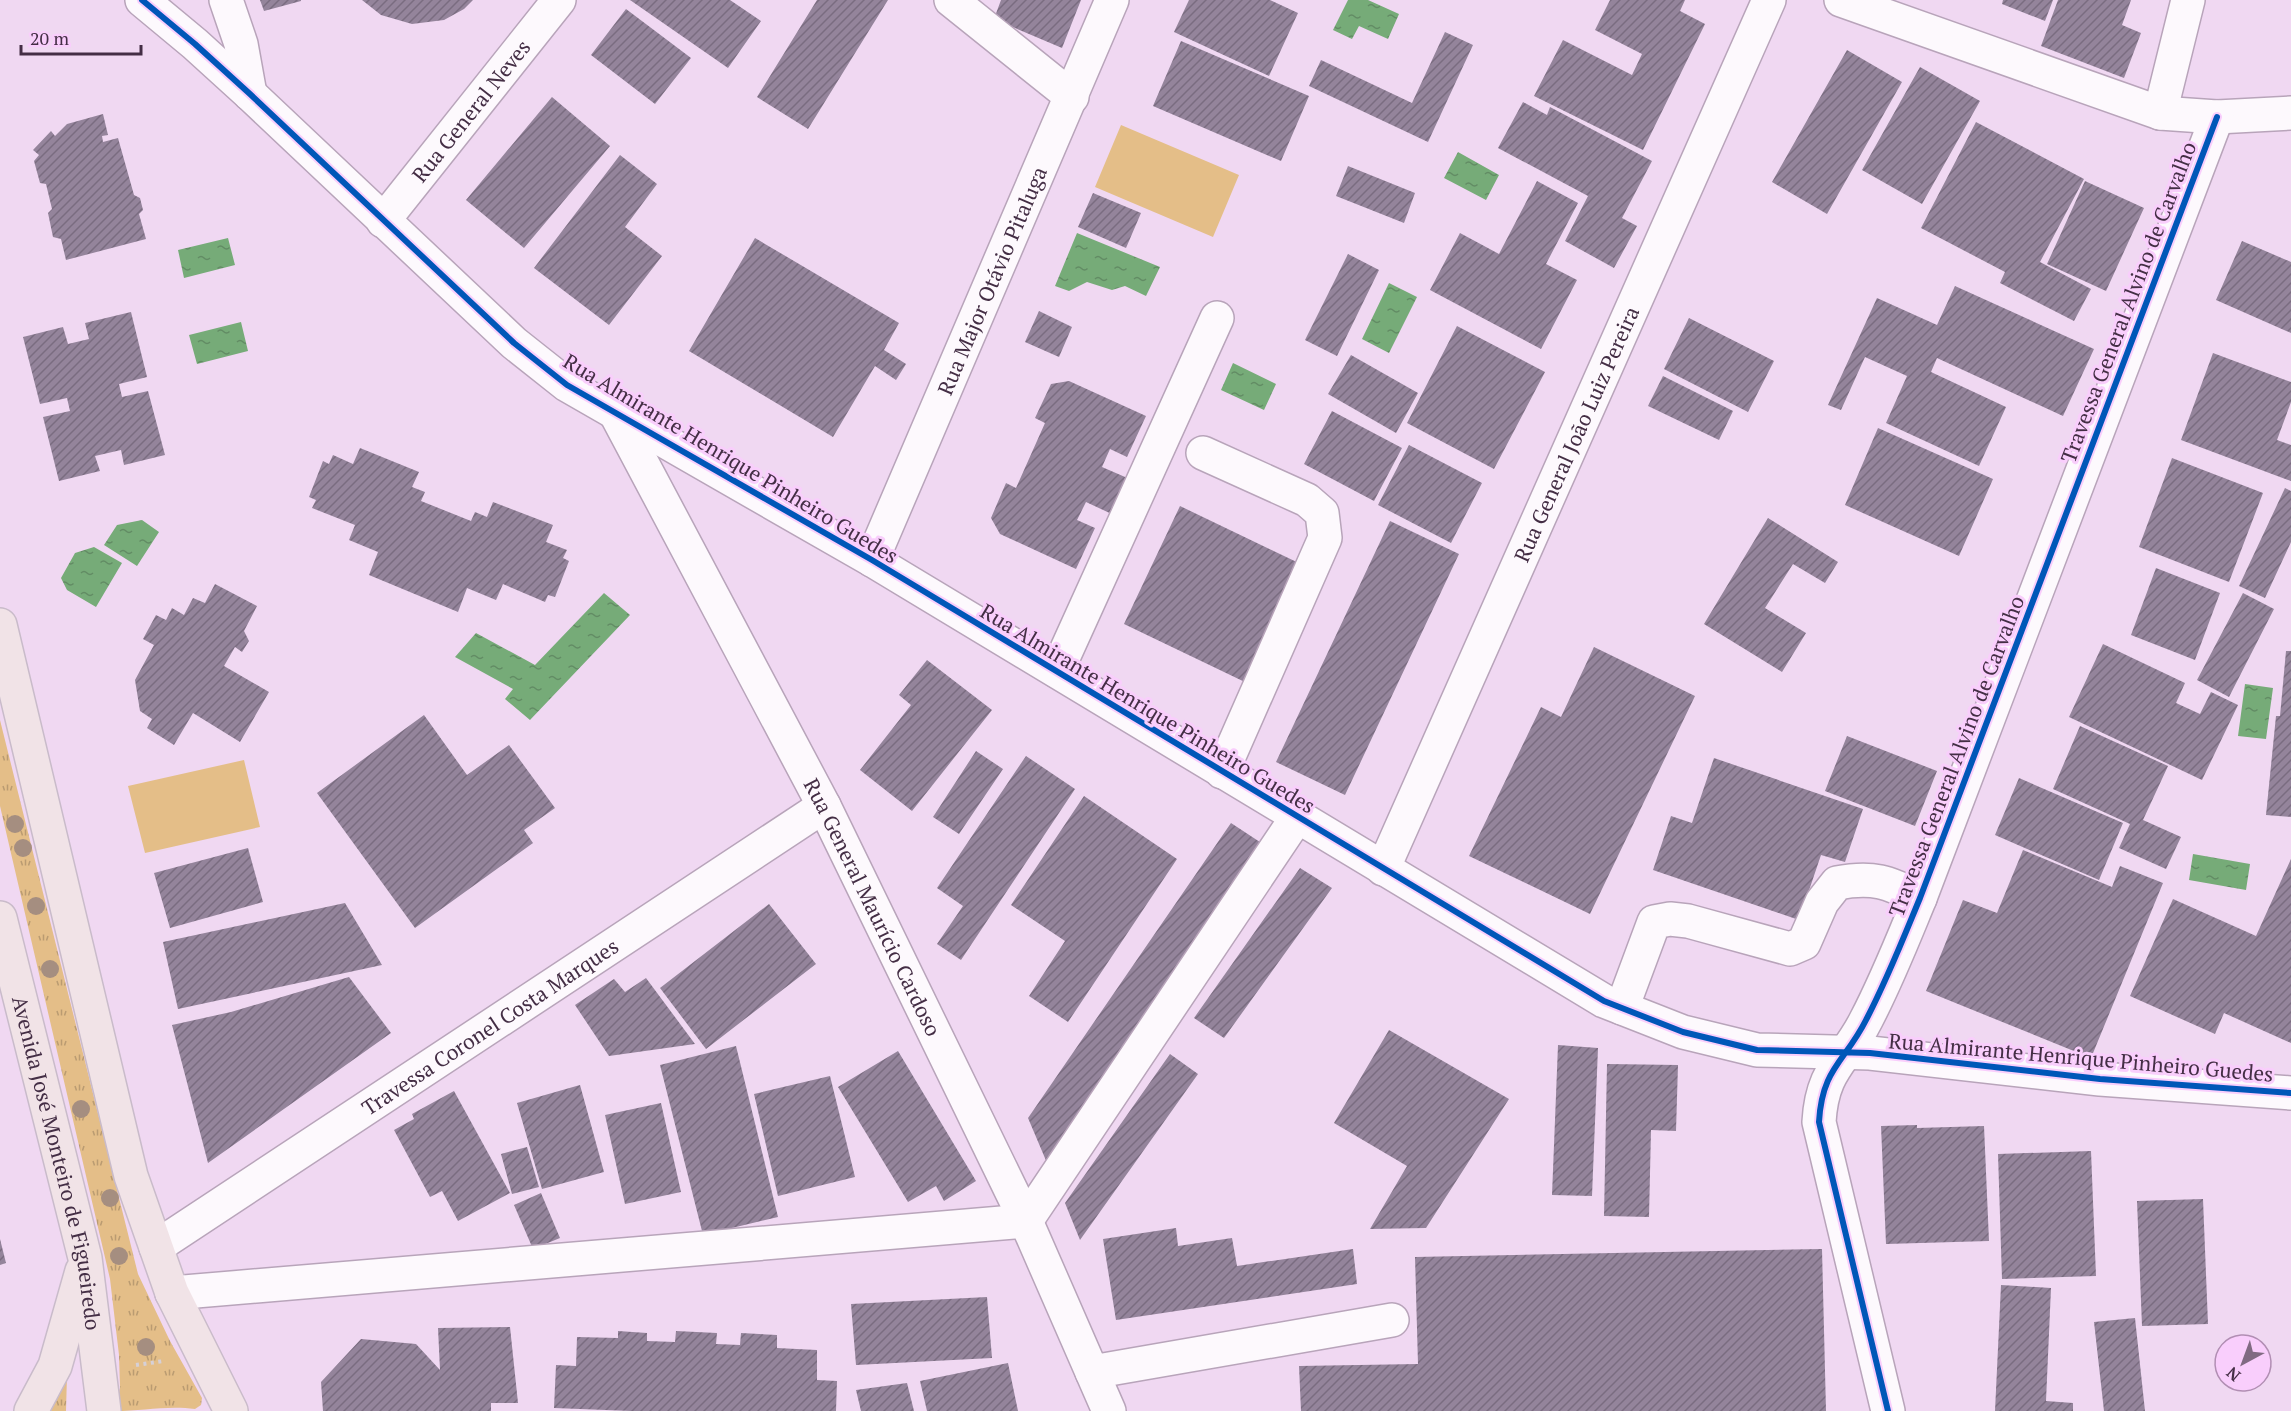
<svg xmlns="http://www.w3.org/2000/svg" width="2291" height="1411" font-family="'PT Serif',serif">
<defs>
<pattern id="grass-tufts" width="24" height="20" patternUnits="userSpaceOnUse" patternTransform="scale(1.5)"><rect width="24" height="20" fill="#e4be88"/><path d="M3 7l-1-3M5 7V3M7 7l1-3M15 17l-1-3M17 17v-4M19 17l1-3" fill="none" stroke="#ba9b71"/></pattern>
<pattern id="water-ripples" width="26" height="14" patternUnits="userSpaceOnUse" patternTransform="scale(1.5)"><rect width="26" height="14" fill="#76ab78"/><path d="M2 4q2-2 4 0t4 0M15 11q2-2 4 0t4 0" fill="none" stroke="#628c64"/></pattern>
<pattern id="building-hatch" width="6" height="6" patternUnits="userSpaceOnUse" patternTransform="scale(1.5)"><rect width="6" height="6" fill="#94849b"/><path d="M-1 1l2-2M0 6l6-6M5 7l2-2" fill="none" stroke="#7a6c80"/></pattern>
</defs>
<rect width="100%" height="100%" fill="#f0d8f2"/>
<path fill="url(#grass-tufts)" d="M0 720 138 1274 170 1341 202 1398 201 1405 195 1409C169 1405 142 1411 115 1411L120 1388 119 1355 110 1279 0 806Z
M67 1375 66 1411H50Z"/>
<path fill="#e4be88" d="M1121 125 1239 175 1213 237 1095 187Z
M244 760 260 827 145 853 128 786Z"/>
<path fill="url(#water-ripples)" d="M1348 0H1368L1399 14 1388 39 1359 26 1352 39 1333 30Z
M1458 152 1499 175 1486 200 1444 178Z
M1077 233 1160 267 1146 296 1125 286 1112 290 1087 282 1069 291 1055 286Z
M228 238 235 265 184 278 178 250Z
M1389 283 1417 297 1389 353 1362 339Z
M241 322 248 351 197 364 189 335Z
M1233 363 1276 384 1264 410 1221 390Z
M142 520 159 532 137 566 104 545 117 525Z
M94 547 122 563 96 607 67 590 61 578 75 553Z
M604 593 630 615 530 720 505 699 513 689 455 657 476 633 535 665Z
M2245 684 2273 688 2266 739 2238 736Z
M2193 854 2250 864 2246 890 2189 880Z"/>
<path fill="url(#building-hatch)" d="M260 0H301V1L264 11Z
M362 0H473L464 9 444 20 412 24 381 15Z
M630 0H730L761 21 728 68Z
M817 0H888L808 129 757 97Z
M1001 0H1081L1062 48 994 19Z
M1189 0H1270L1298 13 1269 76 1174 32Z
M1610 0H1685L1680 11 1705 24 1643 150 1534 96 1563 40 1632 75 1642 54 1595 30Z
M2003 0H2053L2045 21 2002 4Z
M2058 0H2131L2122 25 2141 33 2124 78 2041 46Z
M626 9 691 58 655 104 591 55Z
M1445 32 1473 45 1428 142 1309 86 1321 60 1412 103Z
M1181 41 1309 96 1281 161 1153 106Z
M1847 50 1902 82 1827 214 1772 182Z
M1920 67 1980 101 1922 204 1862 170Z
M552 97 610 146 524 248 466 200Z
M1523 102 1547 115 1550 107 1652 161 1622 218 1637 226 1614 268 1565 241 1588 196 1498 148Z
M103 114 108 135 102 136 103 142 118 138 134 195 140 198 143 210 139 214 146 239 66 260 61 239 53 237 48 213 52 209 46 184 40 183 34 161 39 155 33 150 51 131 55 136 67 124Z
M1976 122 2084 179 2040 262 2091 289 2074 321 2000 283 2005 272 1921 228Z
M620 155 657 184 625 227 662 256 609 325 534 268Z
M1348 166 1415 193 1404 223 1336 196Z
M1537 181 1578 203 1546 264 1577 280 1541 349 1430 290 1460 233 1499 254Z
M2085 181 2144 208 2106 291 2047 264Z
M1093 193 1141 213 1126 248 1078 227Z
M755 238 899 323 884 350 906 364 896 380 875 366 833 437 689 351Z
M2242 241 2291 262V333L2216 300Z
M1348 254 1379 270 1337 356 1305 340Z
M1955 286 2094 349 2063 416 1937 358 1931 372 2006 407 1979 466 1886 423 1907 376 1865 357 1841 410 1828 405 1877 298 1937 325Z
M1039 311 1072 327 1059 357 1025 342Z
M131 312 147 377 119 384 122 397 148 391 165 455 124 465 121 450 95 456 100 471 59 481 43 417 70 411 67 398 40 404 23 337 63 327 68 344 89 339 85 323Z
M1689 318 1774 361 1748 412 1664 369Z
M1457 326 1545 372 1494 469 1407 423Z
M2213 353 2291 382V402L2277 440 2291 445V481L2181 440Z
M1351 355 1418 393 1396 433 1328 394Z
M1663 376 1733 411 1719 440 1648 406Z
M1069 381 1146 416 1127 457 1110 449 1102 467 1132 480 1116 516 1086 502 1077 520 1095 528 1076 569 1000 534 991 518 1006 483 1016 488 1045 423 1035 418 1051 384Z
M1332 411 1402 448 1374 501 1304 464Z
M1878 428 1993 479 1959 556 1845 505Z
M1409 445 1482 483 1451 543 1378 505Z
M360 448 419 472 412 487 425 492 421 501 471 521 475 512 487 517 493 502 553 525 546 542 567 550 563 558 569 561 555 597 548 595 545 602 503 584 496 600 467 588 458 612 369 575 378 552 349 540 355 525 312 508 316 500 309 497 323 461 329 464 333 455 353 464Z
M2172 458 2263 493 2229 582 2139 547Z
M2285 488 2291 491V542L2265 598 2239 586Z
M1180 506 1305 566 1249 684 1124 624Z
M1768 518 1838 562 1825 583 1793 564 1765 608 1806 633 1782 672 1704 624Z
M1390 521 1459 554 1345 795 1276 762Z
M2156 568 2220 593 2195 660 2131 635Z
M215 584 257 606 244 631 249 641 242 652 235 647 224 666 269 692 240 742 193 713 174 745 147 728 152 719 140 711 135 680 154 645 143 639 156 615 166 620 172 608 184 615 193 598 205 603Z
M2243 593 2274 609 2229 697 2197 680Z
M2103 644 2185 683 2176 703 2200 714 2211 692 2238 705 2202 780 2069 717Z
M1594 647 1695 696 1590 914 1469 856 1541 707 1561 717Z
M2286 651H2291V817L2266 815 2276 716H2280Z
M927 660 992 710 912 811 860 770 911 705 899 695Z
M424 715 467 775 509 745 555 808 524 830 533 843 415 928 317 793Z
M2080 726 2168 766 2143 820 2181 837 2166 869 2119 848 2130 824 2053 789Z
M1847 736 1937 771 1915 826 1825 791Z
M976 751 1003 769 959 834 933 817Z
M1026 756 1075 789 961 960 937 944 963 906 937 888Z
M1714 758 1863 809 1845 862 1821 855 1799 920 1653 870 1671 816 1692 823Z
M2019 778 2123 823 2099 880 1995 835Z
M1084 796 1177 859 1068 1022 1029 996 1065 941 1011 905Z
M1231 823 1269 848 1050 1170 1028 1118Z
M248 848 263 902 170 928 154 873Z
M2023 850 2112 887 2120 866 2163 883 2091 1058 1926 991 1963 900 1997 913Z
M2291 859V1043L2224 1013 2215 1034 2130 996 2173 899 2256 936Z
M1300 868 1332 888 1224 1038 1194 1018Z
M345 903 382 965 178 1009 163 942Z
M769 904 816 964 706 1049 660 988Z
M349 977 391 1033 208 1163 172 1025 231 1012Z
M646 978 695 1044 609 1056 575 1005 614 979 625 992Z
M1389 1030 1509 1099 1426 1228 1370 1229 1407 1166 1334 1123Z
M1558 1045 1598 1048 1592 1196 1552 1195Z
M736 1046 778 1217 703 1235 660 1065Z
M898 1051 976 1181 944 1201 936 1186 908 1202 838 1087Z
M1170 1054 1198 1074 1080 1240 1065 1203Z
M1607 1064 1678 1065 1676 1131 1651 1130 1649 1217 1604 1216Z
M830 1076 855 1177 778 1196 754 1094Z
M580 1085 604 1172 542 1189 517 1103Z
M454 1091 510 1193 458 1221 442 1191 430 1197 394 1130 414 1119 412 1114Z
M661 1103 681 1192 625 1204 605 1115Z
M1917 1125V1128L1984 1126 1989 1241 1886 1244 1881 1126Z
M527 1147 539 1187 512 1194 501 1154Z
M2091 1151 2096 1276 2002 1279 1998 1154Z
M541 1193 560 1238 533 1249 514 1205Z
M2203 1199 2208 1324 2142 1326 2137 1201Z
M1176 1228 1178 1246 1232 1238 1237 1266 1353 1249 1357 1284 1116 1320 1103 1239Z
M0 1239 6 1263 0 1265Z
M1822 1249 1826 1411H1301L1299 1366 1418 1364 1415 1257Z
M2001 1285 2051 1288 2046 1401 2073 1403V1411H1995Z
M987 1297 992 1358 856 1365 851 1304Z
M2135 1318 2145 1411H2104L2094 1322Z
M510 1327 518 1403H491V1411H323L321 1382 361 1339 416 1344 440 1370 438 1328Z
M618 1331 647 1333V1341L675 1342 676 1331 717 1333 716 1344 740 1345 741 1333 777 1335V1348L817 1350V1380L837 1381 836 1411H631L554 1408 556 1365 576 1366 577 1337 618 1338Z
M1008 1363 1018 1411H927L920 1381Z
M907 1383 914 1411H861L856 1390Z"/>
<g fill="none" stroke-linecap="round" stroke-linejoin="round">
<g stroke="#b8a4ba" stroke-width="36">
<g id="minor">
<path d="M142 0 195 44 250 94 514 343 567 385 872 560 1604 1001 1683 1032 1757 1050 1870 1053 2100 1079 2291 1093"/>
<path d="M226 0 241 44 250 94"/>
<path d="M951 0 1072 97"/>
<path d="M1841 0 2160 113 2217 117 2291 113"/>
<path d="M2160 113 2188 0"/>
<path id="s1" d="M383 221 559 0"/>
<path id="s2" d="M616 414 824 806 1026 1221 1109 1411"/>
<path d="M1203 453 1307 500 1322 513 1325 538 1222 772"/>
<path id="s3" d="M872 560 1112 0"/>
<path d="M1057 671 1217 318"/>
<path id="s4" d="M1383 869 1769 0"/>
<path d="M1622 1008 1654 922 1670 919 1688 921 1790 949 1804 943 1822 902 1837 883C1873 876 1888 882 1920 898"/>
<path id="s5" d="M156 1247 824 806"/>
<path d="M172 1293 1026 1221 1297 817"/>
<path d="M1092 1372 1392 1320"/>
<path d="M1888 1411 1819 1122C1822 1068 1845 1062 1866 1020 1887 980 1903 939 1920 898L2217 117"/>
</g>
</g>
<g stroke="#c9bbca" stroke-width="36">
<g id="major">
<path d="M0 625 131 1176 172 1293 231 1411"/>
<path id="s6" d="M0 918 85 1258 104 1411"/>
<path d="M31 1411 55 1366 82 1271"/>
</g>
</g>
<path stroke="#d6d0d7" stroke-width="4" stroke-dasharray="3 4.5" stroke-linecap="butt" d="M136 1365 164 1361"/>
<use href="#minor" stroke="#fdf9fd" stroke-width="33"/>
<use href="#major" stroke="#f1e3e7" stroke-width="33"/>
<g stroke="#f9cefc" stroke-width="10">
<path id="cycleway" d="M142 0 195 44 250 94 514 343 567 385 872 560 1604 1001 1683 1032 1757 1050 1870 1053 2100 1079 2291 1093
M1888 1411 1819 1122C1822 1068 1845 1062 1866 1020 1887 980 1903 939 1920 898L2217 117"/>
</g>
<use href="#cycleway" stroke="#0057b8" stroke-width="6"/>
</g>
<g fill="#a58e80">
<circle cx="15" cy="824" r="9"/>
<circle cx="23" cy="848" r="9"/>
<circle cx="36" cy="906" r="9"/>
<circle cx="50" cy="969" r="9"/>
<circle cx="81" cy="1109" r="9"/>
<circle cx="110" cy="1198" r="9"/>
<circle cx="119" cy="1256" r="9"/>
<circle cx="146" cy="1347" r="9"/>
</g>
<g text-anchor="middle" dominant-baseline="central" stroke-width="6" stroke-linejoin="round" paint-order="stroke">
<g font-size="21" fill="#442e45" stroke="#f9cefc">
<text stroke="none"><textPath href="#s1" startOffset="141">Rua General Neves</textPath></text>
<text stroke="none"><textPath href="#s3" startOffset="304">Rua Major Otávio Pitaluga</textPath></text>
<text transform="translate(2128 302) rotate(-69)">Travessa General Alvino de Carvalho</text>
<text stroke="none"><textPath href="#s4" startOffset="476">Rua General João Luiz Pereira</textPath></text>
<text transform="translate(731 458) rotate(31)">Rua Almirante Henrique Pinheiro Guedes</text>
<text transform="translate(1148 708) rotate(31)">Rua Almirante Henrique Pinheiro Guedes</text>
<text transform="translate(1956 756) rotate(-69)">Travessa General Alvino de Carvalho</text>
<text stroke="none"><textPath href="#s2" startOffset="556">Rua General Maurício Cardoso</textPath></text>
<text stroke="none"><textPath href="#s5" startOffset="400">Travessa Coronel Costa Marques</textPath></text>
<text transform="translate(2081 1057) rotate(5)">Rua Almirante Henrique Pinheiro Guedes</text>
<text stroke="none"><textPath href="#s6" startOffset="252">Avenida José Monteiro de Figueiredo</textPath></text>
</g>
</g>
<g transform="translate(2243 1363) rotate(221)"><circle r="28" fill="#f9cefc" stroke="#b18eb3" stroke-width="1.5"/>
<path d="M0-4.5L10 22L0 15L-10 22Z" fill="#806a82"/>
<text y="-9" font-size="16" font-weight="bold" text-anchor="middle" fill="#442e45">N</text>
</g>
<path d="M21 45v9h120v-9" fill="none" stroke="#442e45" stroke-width="3"/>
<text x="30" y="45" font-size="18" fill="#442e45" stroke="#f9cefc" stroke-width="4.5" paint-order="stroke">20 m</text>
</svg>
